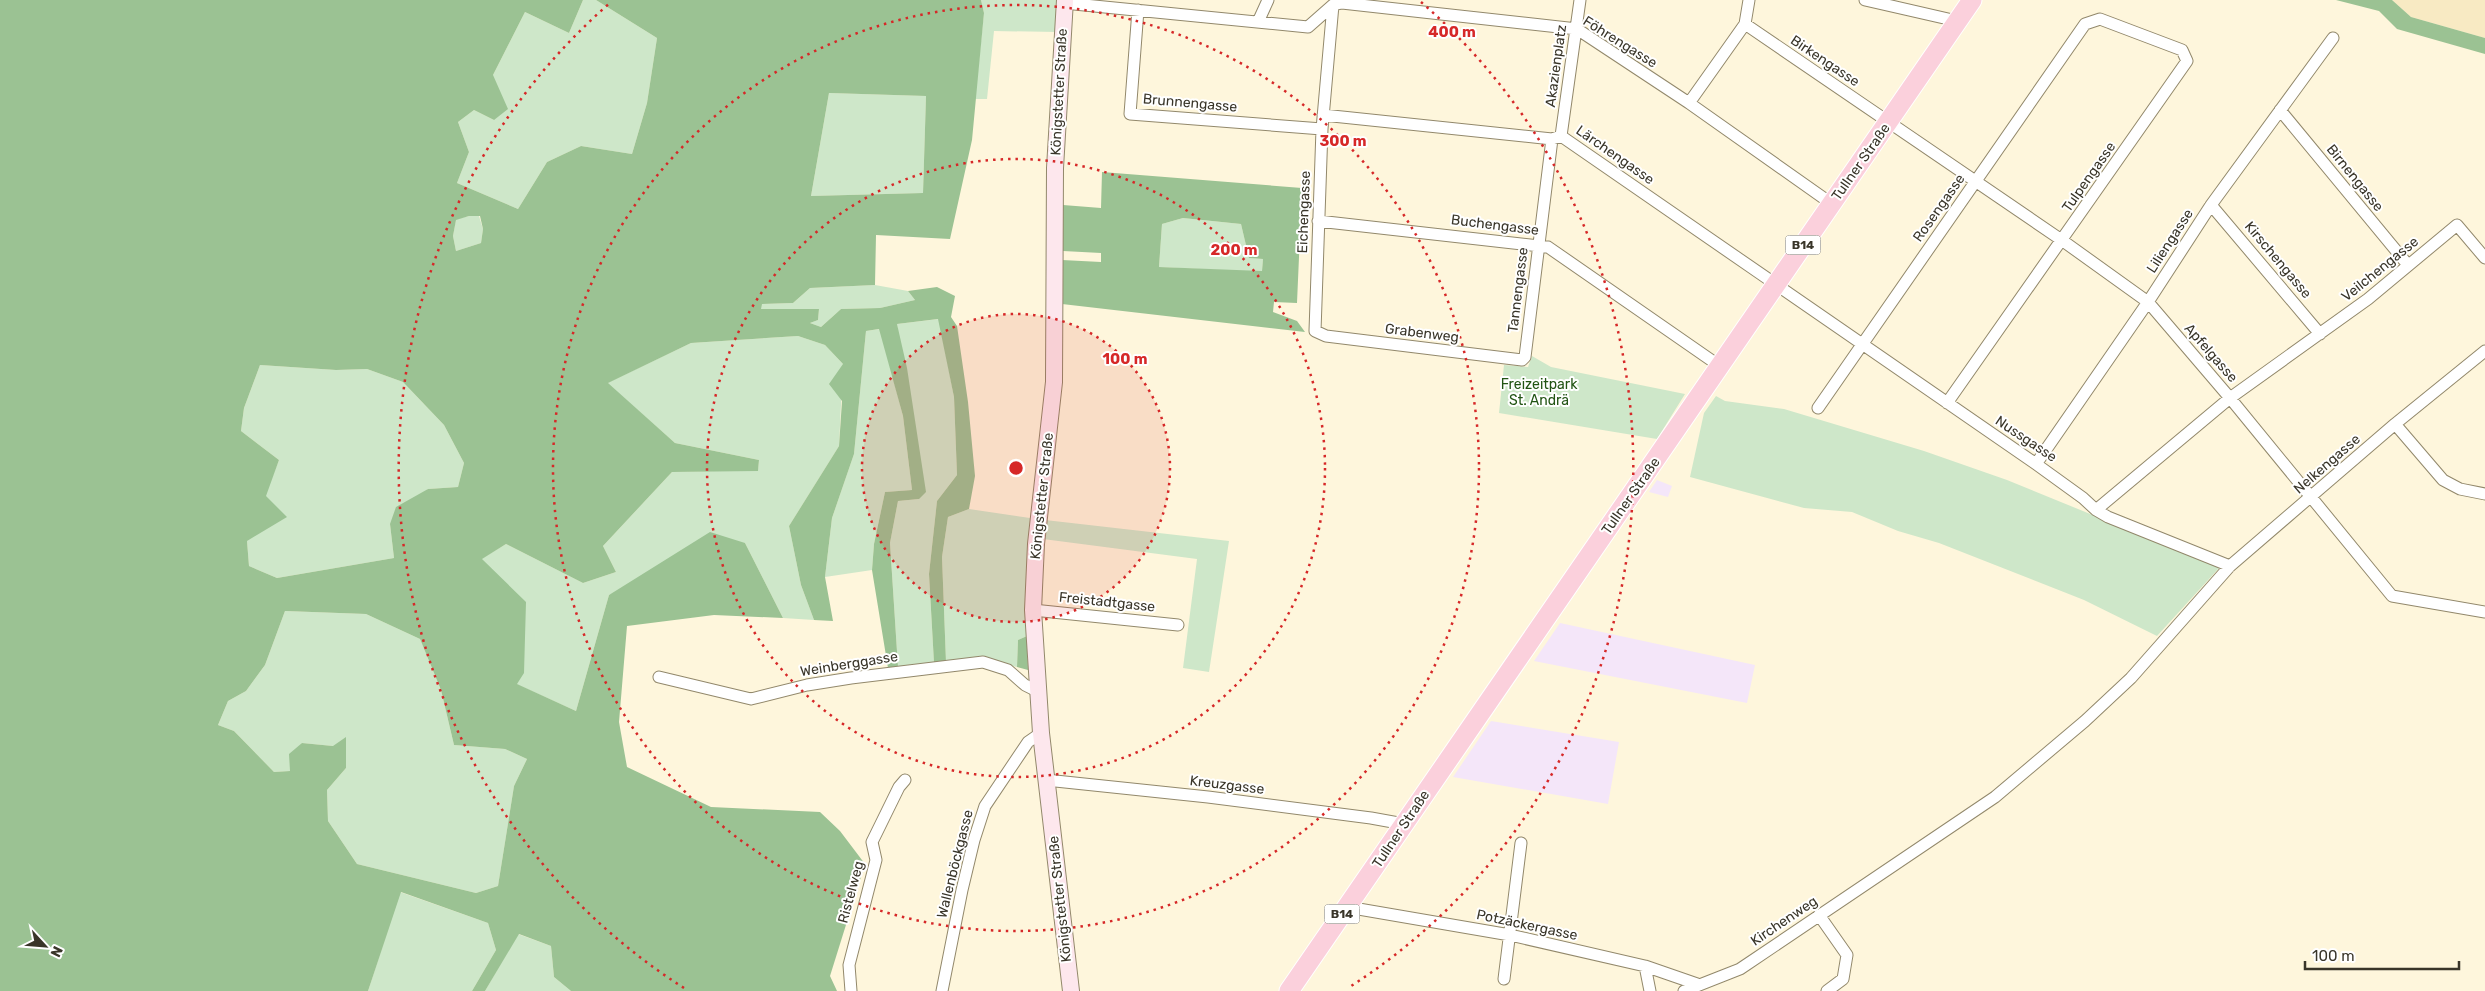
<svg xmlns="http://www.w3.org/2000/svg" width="2485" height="991" font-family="Rubik,sans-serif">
<rect width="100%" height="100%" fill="#fef6dc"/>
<path fill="#f4e6f9" d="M1657 480 1672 486 1668 497 1649 492Z
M1560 623 1755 665 1747 703 1534 661Z
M1491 721 1619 742 1608 804 1453 777Z"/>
<path fill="#f8eac3" d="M2392 0H2485V38L2411 17Z"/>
<path fill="#cee7c9" d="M583 0H596L657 38 647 103 632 154 581 146 547 162 518 209 457 183 469 152 458 122 474 110 494 120 493 75 525 12 569 33Z
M981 0H1061L1058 32 994 31 987 99H975L984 13Z
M829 93 926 96 923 193 811 196Z
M469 216H479L483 229 481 243 456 251 453 236 456 219Z
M1183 218 1241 224 1249 258 1263 259 1262 272 1159 267 1162 224Z
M875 285 908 291 915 300 880 308 841 309 821 327 810 323 818 320 819 309H761V304L793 303 810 288Z
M939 319 954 397 957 475 937 501 929 574 934 663 898 667 890 543 898 501 919 499 897 324Z
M880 329 903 416 912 490 885 492 874 544 872 570 825 577 832 518 854 454 866 331Z
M798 336 825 345 843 364 839 446 789 526 801 585 814 620 783 618 745 543 609 595 576 711 516 684 481 559 506 544 583 583 616 572 603 546 672 472 758 470 759 460 675 443 607 383 691 343Z
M1532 356 1551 367 1685 394 1657 439 1499 413 1504 365 1528 367Z
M260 365 336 370 367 369 403 382 444 425 464 463 458 487 428 489 390 524 394 558 277 578 249 566 247 541 279 460 241 431 244 408Z
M1716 396 1725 401 1784 409 1924 451 2007 480 2220 567 2157 636 2084 600 1939 543 1898 531 1852 512 1804 508 1690 477 1704 413Z
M969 509 1030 518 1027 636 1018 640 1017 667 984 659 946 662 942 557 948 517Z
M1045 520 1229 541 1209 672 1183 668 1197 559 1043 539Z
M285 611 366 614 420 639 441 690 454 745 505 749 527 759 514 786 498 886 476 893 357 864 328 821 327 790 346 768 333 746 302 743 290 771 274 772 234 731 218 725 228 701 246 691 265 665Z
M400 892 488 923 496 950 472 991H368Z
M518 934 551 946 554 977 571 991H485Z"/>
<path fill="#9bc293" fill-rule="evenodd" d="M0 0H583L569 33 525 12 493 75 508 109 494 120 474 110 458 122 469 152 457 183 518 209 547 162 581 146 632 154 647 103 657 38 596 0H981L984 13 972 140 950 239 876 235 875 285 810 288 793 303 762 304 761 309H819L818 320 810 323 821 327 841 309 880 308 915 300 908 291 937 287 955 296 951 317 957 326 968 402 975 476 969 509 948 517 942 557 946 662 934 663 929 574 937 501 957 475 954 397 938 319 897 324 907 368 926 492 919 499 898 501 890 543 898 667 888 668 872 570 874 544 885 492 912 490 903 416 879 329 866 331 854 454 832 518 825 577 833 621 814 620 801 585 789 526 839 446 842 401 829 384 843 364 825 345 798 336 691 343 608 383 675 443 759 460 758 471 672 472 603 546 616 572 583 583 506 544 482 559 526 602 524 673 517 684 576 711 609 595 710 532 745 543 783 618 714 615 627 626 619 722 627 767 711 807 820 812 840 831 865 864 830 976 837 991H571L554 977 551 946 519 934 485 991H472L496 950 488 923 401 892 368 991H0ZM829 93 926 96 923 193 811 196ZM469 216H480L483 229 481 243 456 251 453 236 456 220ZM260 365 336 370 367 369 403 382 444 425 464 463 458 487 428 489 396 507 390 524 394 558 277 578 249 566 247 541 287 517 266 496 279 460 241 431 244 408ZM285 611 366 614 420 639 441 690 454 745 505 749 527 759 514 786 498 886 476 893 357 864 328 821 327 790 346 768V737L333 746 302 743 289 754 290 771 274 772 234 731 218 725 228 701 246 691 265 665Z
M2336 0H2392L2411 17 2485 38V54L2397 29 2379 11Z
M1102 172 1302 188 1297 303 1274 302 1273 312 1297 321 1305 332 1062 304V260L1101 262V253L1063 251V205L1101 208ZM1183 218 1241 224 1249 258 1263 259 1262 271 1159 267 1162 224Z
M1027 636 1028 670 1017 667 1018 640Z"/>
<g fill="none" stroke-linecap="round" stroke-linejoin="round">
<g stroke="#92886b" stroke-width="13">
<path id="minor" d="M1865 0 1957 21
M1064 3 1308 27 1333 5 1342 3 1577 29 1689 103 1832 204
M1333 5 1322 129 1315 331 1326 336 1522 360 1525 357 1552 139
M1138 10 1130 114 1322 129
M1258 22 1268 0
M1745 24 2063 241 2148 302 2230 398 2392 596 2485 612
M1689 103 1745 24 1749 0
M2280 110 2408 265
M1323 115 1552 139 1561 136 2036 464 2083 498 2096 510 2108 517 2230 566
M1561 136 1580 0
M2211 205 2320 334
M1318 221 1548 247 1721 367
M1818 408 2085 24 2100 19 2182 50 2187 61 1947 403
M2395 424 2443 480 2460 489 2485 494
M2036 464 2148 302 2211 205 2333 38
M2096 510 2230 398 2368 299 2457 225 2485 258
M1033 610 1178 625
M659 677 751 699 807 685 851 678 983 662 1008 670 1025 685 1037 691
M1046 780 1208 797 1371 818 1404 824
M1347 907 1510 935 1645 966 1697 984
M1819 915 1847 955 1843 979 1827 991
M1645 966 1650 991
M1504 979 1521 843
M851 991 849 965 876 860 872 842 899 787 905 780
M942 991 962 890 974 840 985 806 1028 742 1041 733
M1684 991 1740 969 1995 797 2085 721 2131 678 2230 566 2395 424 2485 351"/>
</g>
<g stroke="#92886b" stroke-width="18">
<path id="secondary" d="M1065 0 1055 168 1054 382 1036 544 1033 610 1041 733 1071 991"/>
</g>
<g stroke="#fff" stroke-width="21">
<path id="primary" d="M1289 991 1972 0"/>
</g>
<use href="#minor" stroke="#fff" stroke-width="11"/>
<use href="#secondary" stroke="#fde7ed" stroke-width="16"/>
<use href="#primary" stroke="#fbd0dc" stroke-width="19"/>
</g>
<circle cx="1016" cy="468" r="154" fill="#d62828" fill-opacity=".12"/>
<g fill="none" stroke="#d62828" stroke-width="2.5" stroke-dasharray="2.5 5">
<circle cx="1016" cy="468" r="154"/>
<circle cx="1016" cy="468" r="309"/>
<circle cx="1016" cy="468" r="463"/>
<path d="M684 988A617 617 0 0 1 611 2M1421 2A617 617 0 0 1 1348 988"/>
</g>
<g text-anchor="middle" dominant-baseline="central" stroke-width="4" stroke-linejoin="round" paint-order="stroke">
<g fill="#fff" stroke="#747269" stroke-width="1">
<rect x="1785.5" y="235.5" width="35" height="19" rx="4"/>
<rect x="1324.5" y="904.5" width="35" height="19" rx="4"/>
</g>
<g font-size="12" font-weight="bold" fill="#393529">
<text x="1803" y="245">B14</text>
<text x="1342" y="914">B14</text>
</g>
<g font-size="14" fill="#393529" stroke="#fff">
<text transform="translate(1620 42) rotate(32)">Föhrengasse</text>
<text transform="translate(1825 61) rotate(34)">Birkengasse</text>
<text transform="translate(1556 66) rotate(-82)">Akazienplatz</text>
<text transform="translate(1059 92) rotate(-87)">Königstetter Straße</text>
<text transform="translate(1190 103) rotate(5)">Brunnengasse</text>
<text transform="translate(1615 155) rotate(35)">Lärchengasse</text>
<text transform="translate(1861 162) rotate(-55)">Tullner Straße</text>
<text transform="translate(2089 177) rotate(-55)">Tulpengasse</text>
<text transform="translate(2355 178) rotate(51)">Birnengasse</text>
<text transform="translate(1939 208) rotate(-55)">Rosengasse</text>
<text transform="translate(1304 212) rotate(-88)">Eichengasse</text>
<text transform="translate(1495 225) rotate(7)">Buchengasse</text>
<text transform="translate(2170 241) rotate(-57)">Liliengasse</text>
<text transform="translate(2278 260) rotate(50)">Kirschengasse</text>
<text transform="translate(2380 269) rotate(-39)">Veilchengasse</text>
<text transform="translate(1518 290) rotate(-83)">Tannengasse</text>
<text transform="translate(1422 333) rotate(7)">Grabenweg</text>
<text transform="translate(2211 353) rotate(49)">Apfelgasse</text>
<text transform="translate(2026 439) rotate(34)">Nussgasse</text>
<text transform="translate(2327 464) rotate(-41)">Nelkengasse</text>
<text transform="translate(1042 496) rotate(-84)">Königstetter Straße</text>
<text transform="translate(1631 496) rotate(-55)">Tullner Straße</text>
<text transform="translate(1107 602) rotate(6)">Freistadtgasse</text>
<text transform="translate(849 664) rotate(-9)">Weinberggasse</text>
<text transform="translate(1227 785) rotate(7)">Kreuzgasse</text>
<text transform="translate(1401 829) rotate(-56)">Tullner Straße</text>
<text transform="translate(955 864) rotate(-76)">Wallenböckgasse</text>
<text transform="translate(851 892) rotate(-75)">Ristelweg</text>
<text transform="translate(1060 899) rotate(-96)">Königstetter Straße</text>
<text transform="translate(1784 921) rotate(-34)">Kirchenweg</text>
<text transform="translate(1527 925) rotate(12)">Potzäckergasse</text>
</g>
<g font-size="14" fill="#225414" stroke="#fff">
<text x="1539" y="384">Freizeitpark<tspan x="1539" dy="16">St. Andrä</tspan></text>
</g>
</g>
<circle cx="1016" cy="468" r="8" fill="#d62828" stroke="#fff" stroke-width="2.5"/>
<g font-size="15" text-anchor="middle" font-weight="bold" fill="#d62828" stroke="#fff" stroke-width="4" stroke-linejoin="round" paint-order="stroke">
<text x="1452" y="37">400 m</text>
<text x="1343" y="146">300 m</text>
<text x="1234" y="255">200 m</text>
<text x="1125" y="364">100 m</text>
</g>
<g transform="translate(45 946) rotate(116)" stroke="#ffffff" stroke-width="4" paint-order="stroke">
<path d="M0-4L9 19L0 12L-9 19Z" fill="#393529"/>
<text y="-8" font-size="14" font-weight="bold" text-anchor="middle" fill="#393529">N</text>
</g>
<path d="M2305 961v8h154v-8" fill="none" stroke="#393529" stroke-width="2.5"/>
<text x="2312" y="961" font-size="15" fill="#393529" stroke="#ffffff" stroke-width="4" paint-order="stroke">100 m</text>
</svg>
